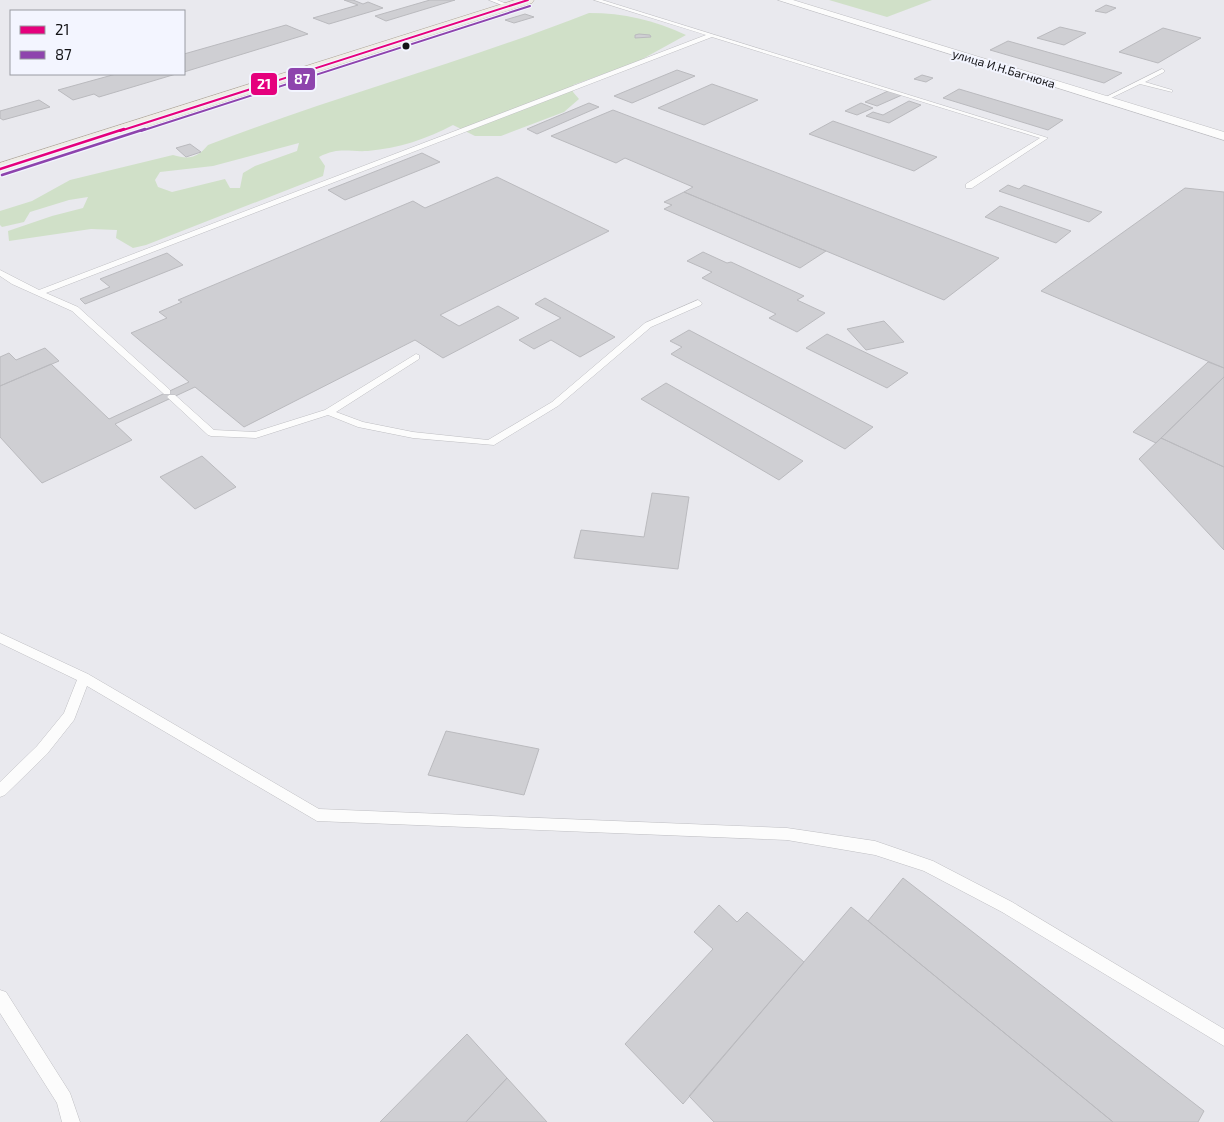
<svg xmlns="http://www.w3.org/2000/svg" width="1224" height="1122" font-family="'Exo 2',sans-serif">
<rect width="100%" height="100%" fill="#e9e9ee"/>
<path fill="#d0e0c8" fill-rule="evenodd" d="M829 0H932L887 17Z
M589 13C624 13 654 20 686 35L637 62 573 85V92L579 99 564 112 501 136H475L453 125C427 139 399 148 368 151 347 152 339 147 319 157L325 166 323 176 146 245 133 248 116 238 117 230 91 229 9 241 8 231 52 216 83 208 88 197 69 200 30 212 24 222 2 227 0 225V211L32 201 70 180 173 155C189 160 197 158 208 145 333 97 464 62 589 13ZM299 143 297 151 255 166 243 173 240 188H230L225 179 172 192 158 187 155 180 160 172 213 166Z"/>
<path fill="#cfcfd3" stroke="#bababe" d="M344 0H353L363 4 368 2 383 8 329 24 313 18 358 5Z
M430 0H455L386 21 375 16Z
M1106 5 1116 8 1106 13 1095 11Z
M525 14 534 17 514 23 505 20Z
M286 25 308 34 184 72V54Z
M1060 27 1086 33 1064 45 1037 38Z
M1163 28 1201 38 1158 63 1119 52Z
M639 34 650 35 651 37 635 38V35Z
M1008 41 1122 73 1104 83 990 50Z
M677 70 695 76 632 103 614 96Z
M116 74H176L99 97 94 94 73 100 58 90Z
M922 75 933 78 926 82 914 79Z
M712 84 758 100 704 125 658 108Z
M959 89 1063 120 1048 130 943 98Z
M890 90 902 95 877 106 865 102Z
M39 100 50 107 3 120 0 118V111Z
M909 101 921 105 889 123 866 116 873 112 883 115Z
M589 103 599 107 537 134 527 129Z
M861 103 873 108 857 115 845 111Z
M613 110 999 258 944 300 684 192 693 187 625 158 616 163 551 136Z
M833 121 937 157 914 171 809 134Z
M190 144 201 152 186 157 176 148Z
M422 153 440 162 345 200 328 190Z
M497 177 609 231 440 315 459 326 498 306 519 318 443 358 415 340 244 427 195 387 115 424 132 440 42 483 0 437V386L51 364 109 419 189 382 131 333 167 318 159 312 182 302 178 300 413 201 425 208Z
M1008 185 1019 189 1024 185 1102 212 1089 222 999 191Z
M1185 188 1224 192V368L1041 291Z
M684 192 826 251 800 268 664 209 672 205 664 202Z
M1000 206 1071 231 1056 243 985 217Z
M703 252 727 263 731 262 804 296 797 300 825 313 797 332 769 318 776 314 702 278 712 272 687 261Z
M167 253 183 265 85 304 80 299 110 287 100 279Z
M545 298 615 337 580 357 551 340 534 349 519 340 561 318 535 304Z
M884 321 904 342 866 350 847 329Z
M689 330 873 427 845 449 671 354 682 347 670 341Z
M827 334 908 373 887 388 806 348Z
M45 348 59 361 0 386V357L9 353 16 360Z
M1208 362 1224 368V377L1156 443 1133 432Z
M1224 377V467L1161 438Z
M666 383 803 461 779 480 641 399Z
M1161 438 1224 467V550L1139 459Z
M202 456 236 487 195 509 160 477Z
M652 493 689 497 678 569 574 558 581 530 644 537Z
M446 731 539 749 524 795 428 775Z
M903 878 1204 1111 1198 1122H1113L868 921Z
M719 905 737 922 747 912 804 962 683 1104 625 1044 713 949 694 932Z
M851 907 868 921 1113 1122H714L689 1096Z
M467 1034 507 1078 466 1122H380Z
M507 1078 547 1122H466Z"/>
<g fill="none" stroke-linecap="round" stroke-linejoin="round">
<g stroke="#bfbfc3" stroke-width="1">
<path id="lane" d="M489 0H497L512 6 507 7Z
M594 0H602L1048 138 972 188H966V184L1040 138 712 37 46 293 78 307 170 390V394H164L72 311 12 284 0 276V270L39 290 706 35Z
M1162 69 1164 70V72L1145 82 1172 90V92L1140 84 1107 100 1102 99Z
M698 300 702 303 701 305 651 327 558 406 494 445 413 438 358 427 328 415 256 438 211 436 208 435 167 397 169 395H175L214 430 255 432 325 410 416 354 419 355V359L336 412 363 422 413 432 488 440 552 402 645 323Z
M0 633 88 674 319 809 787 828 875 841 933 861 1012 902 1224 1029V1046L1002 912 924 871 875 855 787 840 317 821 87 686 74 720 47 754 5 795 0 797V782L37 746 64 713 77 680 0 643Z
M0 990 6 992 70 1093 80 1122H62L57 1103 0 1013Z"/>
</g>
<g stroke="#bfbfc3" stroke-width="1">
<path id="street" d="M778 0H793L1224 132V140Z"/>
</g>
<g stroke="#b3aba0" stroke-width="1">
<path id="primary" d="M515 0H534L532 3 0 174V163Z"/>
</g>
<use href="#lane" fill="#fcfcfc" fill-rule="evenodd"/>
<use href="#street" fill="#fcfcfc" fill-rule="evenodd"/>
<use href="#primary" fill="#efece5" fill-rule="evenodd"/>
<g stroke="#f3f5ff" stroke-width="4">
<path id="bus-1-far1" d="M120 131 528 0"/>
</g>
<g stroke="#f3f5ff" stroke-width="5">
<path id="bus-1" d="M0 169 124 129"/>
</g>
<g stroke="#f3f5ff" stroke-width="4">
<path id="bus-2-far1" d="M141 131 530 6"/>
</g>
<g stroke="#f3f5ff" stroke-width="5">
<path id="bus-2" d="M2 175 145 129"/>
</g>
<use href="#bus-1-far1" stroke="#e5007d" stroke-width="2"/>
<use href="#bus-1" stroke="#e5007d" stroke-width="2.5"/>
<use href="#bus-2-far1" stroke="#8e44ad" stroke-width="2"/>
<use href="#bus-2" stroke="#8e44ad" stroke-width="2.5"/>
</g>
<circle fill="#131316" stroke="#f3f5ff" stroke-width="2" cx="406" cy="46" r="4.5"/>
<g text-anchor="middle" dominant-baseline="central" stroke-width="4" stroke-linejoin="round" paint-order="stroke">
<g font-size="12" fill="#131316" stroke="#f3f5ff">
<text transform="translate(1004 68) rotate(17)">улица И.Н.Багнюка</text>
</g>
</g>
<g stroke="#f3f5ff" stroke-width="2">
<rect x="287" y="67" width="29" height="24" rx="5" fill="#8e44ad"/>
<rect x="250" y="72" width="28" height="24" rx="5" fill="#e5007d"/>
</g>
<g font-size="14" text-anchor="middle" font-weight="bold" fill="#fff">
<text x="302" y="84">87</text>
<text x="264" y="89">21</text>
</g>
<rect x="10" y="10" width="175" height="65" fill="#f3f5ff" stroke="#999ba2"/>
<rect x="20" y="26" width="25" height="8" fill="#e5007d" stroke="#999ba2"/>
<text x="55" y="35" font-size="15" fill="#131316">21</text>
<rect x="20" y="51" width="25" height="8" fill="#8e44ad" stroke="#999ba2"/>
<text x="55" y="60" font-size="15" fill="#131316">87</text>
</svg>
